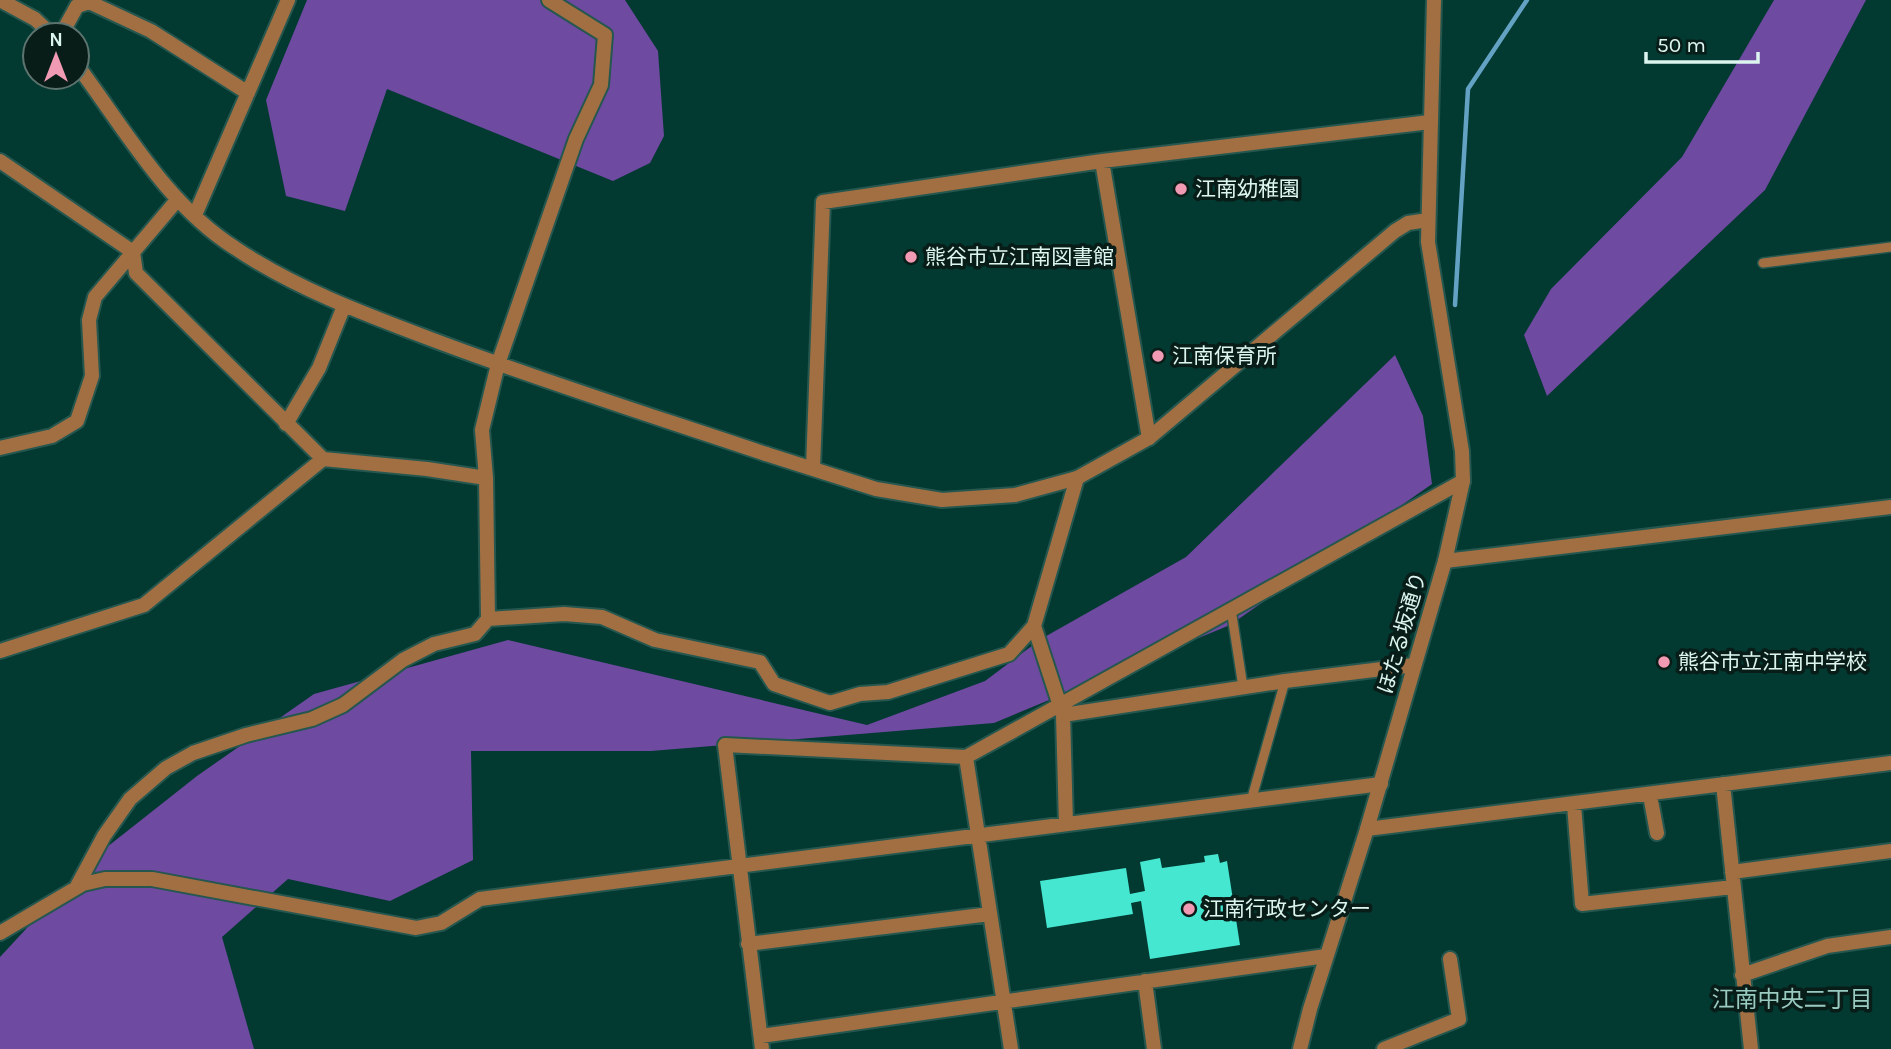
<svg xmlns="http://www.w3.org/2000/svg" width="1891" height="1049" font-family="Karla,'Noto Sans JP',sans-serif">
<rect width="100%" height="100%" fill="#023931"/>
<path fill="#6e4aa0" d="M307 0H625L658 51 664 136 650 163 613 181 387 89 345 211 286 196 266 100Z
M1774 0H1866L1765 190 1547 396 1524 335 1551 289 1682 157Z
M1395 355 1423 416 1432 484 1230 625 994 723 651 751H471L473 860 390 901 288 879 222 937 254 1049H0V957L88 862 197 776 314 694 508 640 867 725 985 681 1041 639 1186 557Z"/>
<g fill="none" stroke-linecap="round" stroke-linejoin="round">
<path stroke="#63a2c3" stroke-width="4.5" d="M1455 305 1468 89 1527 0"/>
</g>
<path fill="#46e7d0" d="M1218 854 1220 863 1227 861 1240 945 1150 959 1141 901 1131 903 1133 914 1047 928 1040 881 1126 868 1130 894 1145 891 1140 862 1160 858 1162 868 1205 862 1204 856Z"/>
<g fill="none" stroke-linecap="round" stroke-linejoin="round">
<g stroke="#25574f" stroke-width="12">
<path id="service" d="M1763 263 1891 247
M1231 609 1243 687
M1251 801 1285 681"/>
</g>
<g stroke="#25574f" stroke-width="18">
<path id="minor" d="M0 0 35 19 52 35
M61 35 77 6 89 2 151 31 248 93
M77 65C125 129 166 204 235 248 296 289 367 315 436 341 545 382 656 417 766 454
M0 161 133 252 136 273 323 459
M1102 161 1149 438
M195 215 288 0
M286 424 319 368 344 306
M0 448 52 436 77 421 92 376 89 320 95 297 178 199
M813 468 823 202 1102 161 1430 122
M1445 561 1891 507
M488 619 564 614 602 617 655 640 760 662 774 684 830 703 860 694 888 692 1009 654 1034 626 1077 478
M1034 626 1063 715 1066 824
M0 651 144 605 323 459 427 469 486 478
M1063 715 1285 681 1414 665
M966 757 1463 481
M1723 784 1751 1049
M1650 795 1657 833
M1574 805 1582 904 1733 887
M1367 829 1891 763
M1732 872 1891 851
M76 888 104 836 130 799 166 768 193 753 246 735 312 719 343 705 403 660 434 644 475 634 488 619 486 478 482 430 498 364 576 139 601 85 605 35 549 0
M0 933 83 884 105 879H152L416 928 441 923 480 899 1381 784
M748 944 990 914
M1742 975 1827 946 1891 937
M1145 981 1154 1049
M761 1036 1326 956
M762 1049 725 745 966 757 1011 1049
M1384 1049 1459 1019 1450 959"/>
</g>
<g stroke="#25574f" stroke-width="18">
<path id="tertiary" d="M766 454 876 489 942 500 1015 495 1077 478 1149 438 1395 231 1408 223 1428 220
M1300 1049 1310 1009 1367 829 1445 561 1463 481 1462 451 1428 242 1434 0"/>
</g>
<use href="#service" stroke="#a26f43" stroke-width="9"/>
<use href="#minor" stroke="#a26f43" stroke-width="14"/>
<use href="#tertiary" stroke="#a26f43" stroke-width="14"/>
</g>
<g fill="#f19ab3" stroke="#081c18" stroke-width="2.5">
<circle cx="1181" cy="189" r="7"/>
<circle cx="911" cy="257" r="7"/>
<circle cx="1158" cy="356" r="7"/>
<circle cx="1664" cy="662" r="7"/>
<circle cx="1189" cy="909" r="7"/>
</g>
<g text-anchor="middle" dominant-baseline="central" stroke-width="7" stroke-linejoin="round" paint-order="stroke">
<g font-size="21" fill="#dcf5ef" stroke="#081c18" text-anchor="start">
<text x="1195" y="189">江南幼稚園</text>
<text x="925" y="257">熊谷市立江南図書館</text>
<text x="1172" y="356">江南保育所</text>
<text x="1678" y="662">熊谷市立江南中学校</text>
<text x="1203" y="909">江南行政センター</text>
</g>
<g font-size="21" fill="#dcf5ef" stroke="#081c18">
<text transform="translate(1402 633) rotate(-74)">ほたる坂通り</text>
</g>
<g font-size="23" fill="#99cbc1" stroke="#081c18">
<text x="1792" y="999">江南中央二丁目</text>
</g>
</g>
<g transform="translate(56 56)"><circle r="33" fill="#081c18" stroke="#5d736e" stroke-width="2"/>
<path d="M0-5L12 26L0 18L-12 26Z" fill="#f19ab3"/>
<text y="-10" font-size="19" font-weight="bold" text-anchor="middle" fill="#dcf5ef">N</text>
</g>
<path d="M1646 52v10h112v-10" fill="none" stroke="#dcf5ef" stroke-width="3.5"/>
<text x="1657" y="52" font-size="21" fill="#dcf5ef" stroke="#081c18" stroke-width="5" paint-order="stroke">50 m</text>
</svg>
